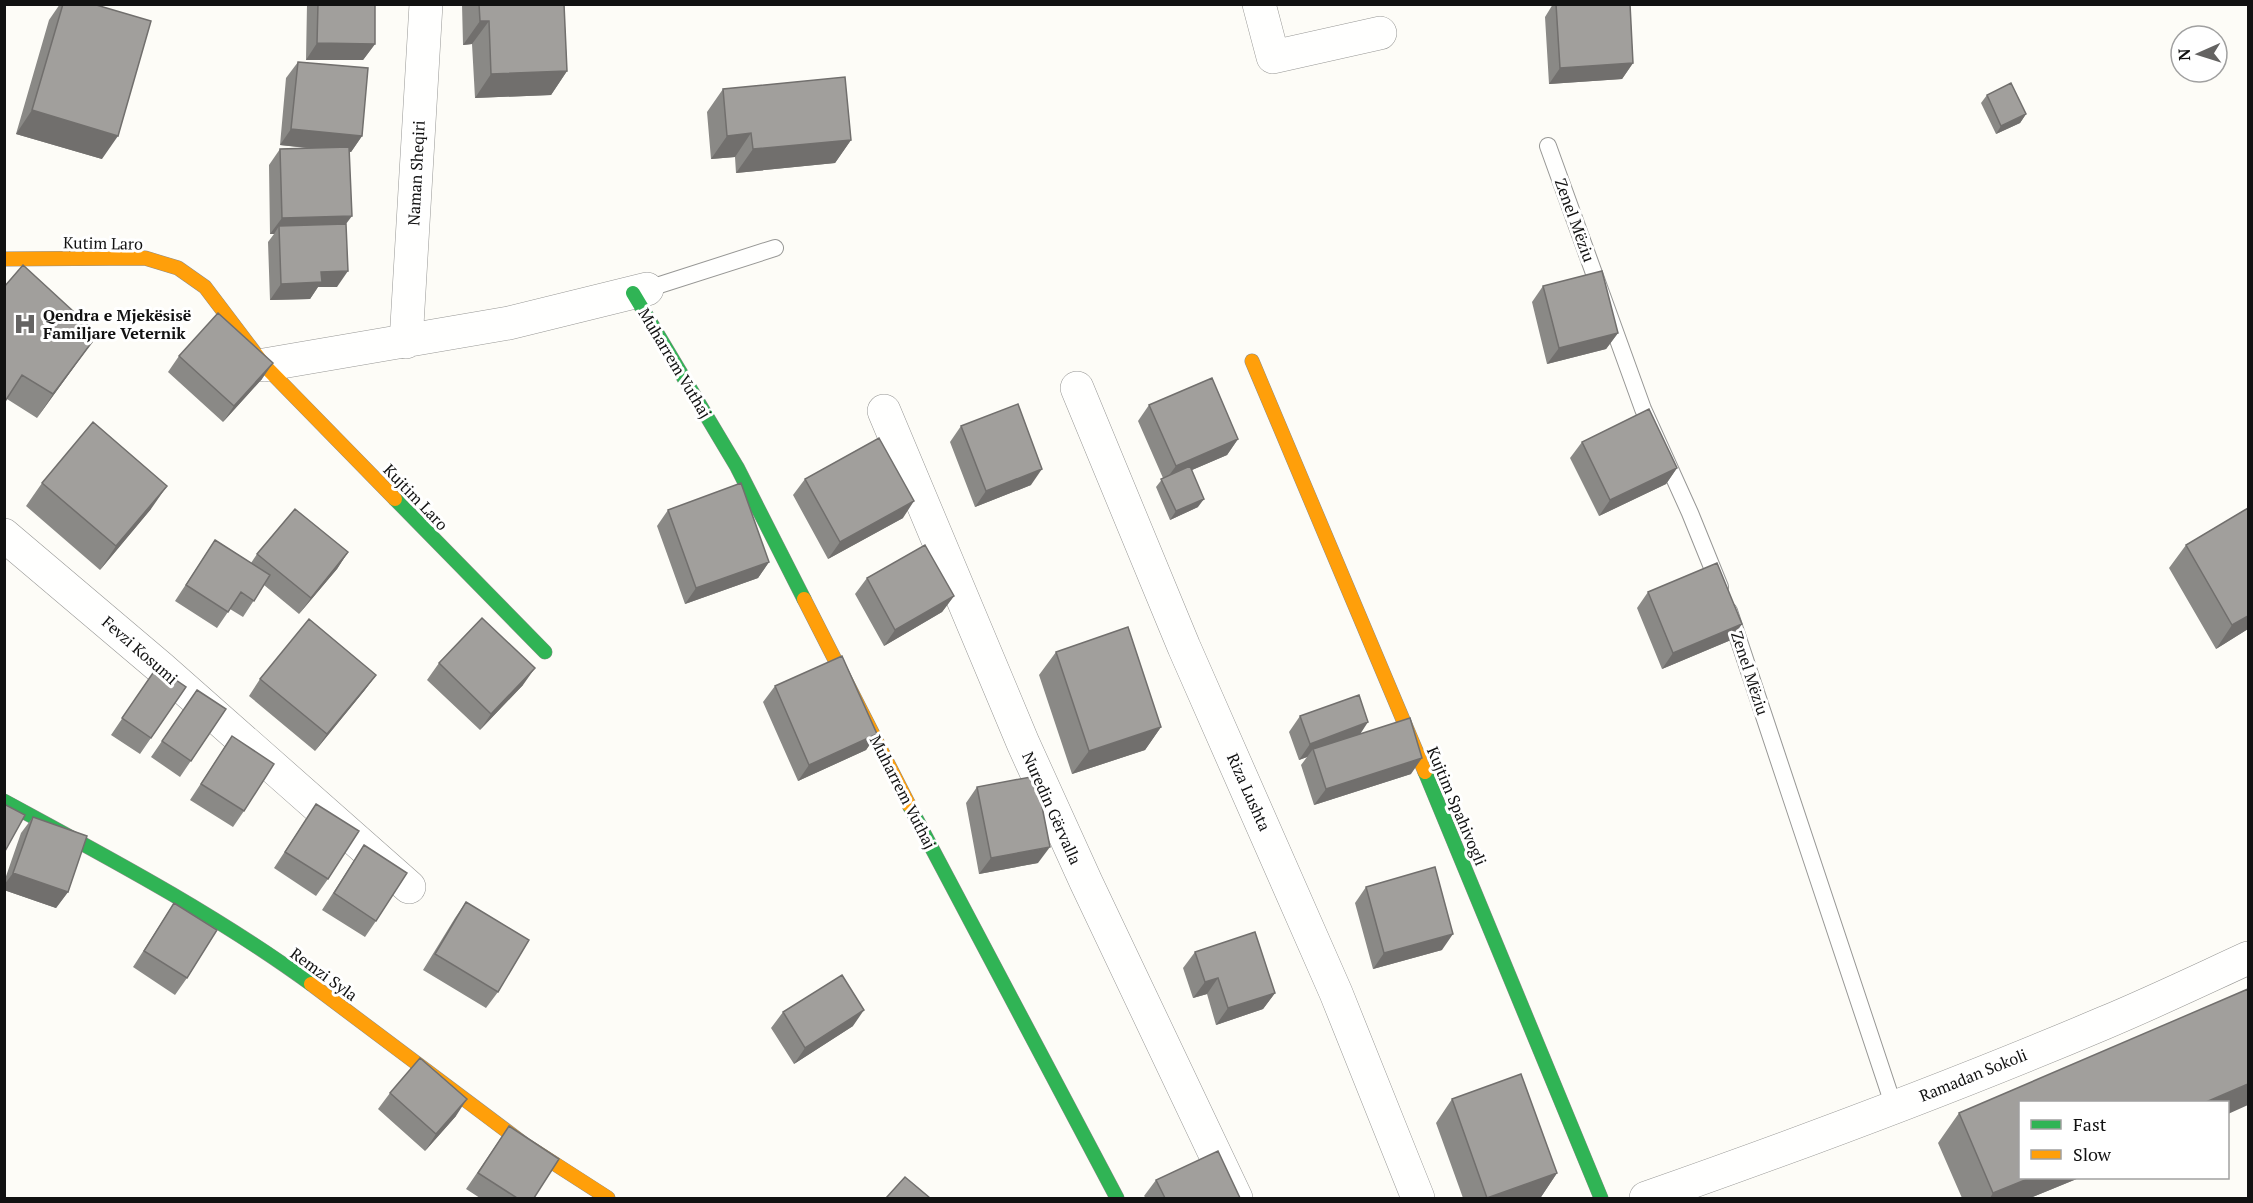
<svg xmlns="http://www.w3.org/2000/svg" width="2253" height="1203" font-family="'PT Serif',serif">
<rect width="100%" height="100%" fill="#fdfcf7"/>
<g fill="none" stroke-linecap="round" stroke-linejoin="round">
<g stroke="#979795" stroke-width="18">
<path id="lane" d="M1548 146 1643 409 1690 513 1720 587
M647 289 775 248
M1729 611 1894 1107"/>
</g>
<g stroke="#979795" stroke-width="34">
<path id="street" d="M1259 4 1273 57 1380 33
M406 342 426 4
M264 365 509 323 647 289
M1077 388 1184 647 1336 993 1418 1198
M884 411 1023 743 1086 882 1236 1198
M4 535 161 668 409 887
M1646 1198C1800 1144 1953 1087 2104 1023 2152 1003 2200 980 2248 958"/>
</g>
<g stroke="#8e8d8b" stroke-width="15">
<path id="fast" d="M633 293 737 467 804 599
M395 499 545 652
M1425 772 1601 1198
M4 801C109 858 215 914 311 984
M909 805 1117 1198"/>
</g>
<g stroke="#8e8d8b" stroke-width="15">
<path id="slow" d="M4 259 145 258 178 268 205 287 264 365 395 499
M1252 361 1425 772
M804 599 909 805
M311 984 524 1144 608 1198"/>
</g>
<use href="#lane" stroke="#fffffe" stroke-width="16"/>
<use href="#street" stroke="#fffffe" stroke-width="33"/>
<use href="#fast" stroke="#30b455" stroke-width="14"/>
<use href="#slow" stroke="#ff9f0a" stroke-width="14"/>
</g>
<path fill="#8a8986" d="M60 4H93L102 159 16 134 49 20Z
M307 4H375V44L363 60H306Z
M462 4H564L567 71 551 95 475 98 472 44 463 45Z
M1553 4H1630L1633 63 1622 79 1549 84 1545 17Z
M298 62 362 136 351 152H349L346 224 337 287H318L310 299 270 300 268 242 274 234H270L269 165 280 149 306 148 280 145 286 78Z
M723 89 851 140 835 163 736 173 735 157 711 159 707 112Z
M1987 95 2026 114 2020 123 1996 134 1981 103Z
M1543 286 1618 333 1606 349 1547 364 1532 302Z
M4 287 98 334 37 418 7 399Z
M179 356 262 379 223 422 168 372Z
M1149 405 1238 439 1227 455 1192 470 1198 507 1170 520 1156 487 1163 478 1138 421Z
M961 426 1031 485 975 507 950 442Z
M1582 442 1677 468 1666 484 1599 516 1570 458Z
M805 479 903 518 828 559 793 495Z
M42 483 151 509 100 570 26 506Z
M2248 508V629L2216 649 2169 568 2186 545Z
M668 510 769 562 758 578 685 604 657 526Z
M215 540 251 563 257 554 348 552 337 569 299 614 264 585 243 617 230 609 217 628 175 601Z
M867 578 954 596 942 612 884 646 855 594Z
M1648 592 1731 640 1662 669 1637 608Z
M1056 652 1161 727 1145 750 1072 774 1039 675Z
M439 663 523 685 480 730 427 680Z
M157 667 186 687 140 754 111 735Z
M376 675 364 691 315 751 249 696 260 679Z
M775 686 877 734 866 750 798 781 763 702Z
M197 690 226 709 180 777 151 757Z
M1300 716 1360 734 1411 774 1314 805 1301 765 1307 757 1299 760 1289 732Z
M232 736 244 811 233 827 190 800Z
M977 787 1038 863 979 874 966 803Z
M316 804 328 879 316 896 274 868Z
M33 817 68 892 56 908 4 890V882L21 833Z
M364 845 376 921 365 937 322 910Z
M1366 887 1442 950 1373 969 1355 903Z
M466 902 498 992 486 1008 423 970 455 918Z
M174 903 187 978 175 995 133 967Z
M1195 952 1275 993 1263 1009 1216 1025 1207 994 1193 998 1183 968Z
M783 1012 853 1026 794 1064 771 1028Z
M390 1093 456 1116 425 1151 378 1109Z
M1452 1099 1557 1173 1541 1197 1537 1198H1463L1436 1123Z
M1959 1113 2079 1178 2030 1198H1962L1938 1143Z
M509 1126 534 1198H480L466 1189Z
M1156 1180 1240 1198H1146L1144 1196Z"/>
<path fill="#716f6d" d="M480 21H489L472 44 463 45Z
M317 43 375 44 363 60H306Z
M1633 63 1622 79 1549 84 1560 68Z
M567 71 551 95 475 98 491 74Z
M32 110 118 136 102 159 16 134Z
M2026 114 2020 123 1996 134 2001 126Z
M291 129 362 136 351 152 280 145Z
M751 133 735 157 711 159 727 136Z
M851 140 835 163 736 173 753 149Z
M352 216 340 232 279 226 274 234H270L282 218Z
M348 271 337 287H318L310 299 270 300 281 284 321 272Z
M1618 333 1606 349 1547 364 1559 348Z
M98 334 81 357 37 418 53 394Z
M273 363 262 379 223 422 234 406Z
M1238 439 1227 455 1164 482 1176 466Z
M1677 468 1666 484 1599 516 1610 500Z
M1042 469 1031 485 975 507 986 491Z
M167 486 151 509 100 570 116 546Z
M1204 499 1198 507 1170 520 1176 511Z
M914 501 903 518 828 559 840 542Z
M348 552 337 569 299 614 311 598Z
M769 562 758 578 685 604 696 588Z
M954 596 942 612 884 646 895 630Z
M2248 616V629L2216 649 2232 625Z
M1742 624 1731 640 1662 669 1673 653Z
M535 668 523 685 480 730 491 714Z
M376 675 364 691 315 751 327 734Z
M1368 722 1357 739 1313 749 1307 757 1299 760 1310 744Z
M1161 727 1145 750 1072 774 1089 751Z
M877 734 866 750 798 781 809 765Z
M1422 758 1411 774 1314 805 1326 789Z
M1050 847 1038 863 979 874 991 858Z
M13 873 68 892 56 908 4 890V885Z
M1453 934 1442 950 1373 969 1384 953Z
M1218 978 1207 994 1193 998 1205 982Z
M1275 993 1263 1009 1216 1025 1228 1008Z
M864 1010 853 1026 794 1064 805 1048Z
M2248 1084V1105L2228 1114V1102H2206Z
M467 1099 456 1116 425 1151 436 1134Z
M1557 1173 1541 1197 1537 1198H1487Z
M2030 1178H2079L2030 1198H1990L1993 1193Z"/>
<path fill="#a19f9c" stroke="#716f6d" stroke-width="1.5" d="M63 4H93L151 21 118 136 32 110Z
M318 4H375V44L317 43Z
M479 4H564L567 71 491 74 489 21H480Z
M1556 4H1630L1633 63 1560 68Z
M298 62 368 68 362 136 291 129Z
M845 77 851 140 753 149 751 133 727 136 723 89Z
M2011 83 2026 114 2001 126 1987 95Z
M349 147 352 216 282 218 280 149Z
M346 224 348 271 321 272 322 282 281 284 279 226Z
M23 265 98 334 53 394 22 375 4 403V287Z
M1602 271 1618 333 1559 348 1543 286Z
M218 313 273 363 234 406 179 356Z
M1212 378 1238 439 1176 466 1149 405Z
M1018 404 1042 469 986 491 961 426Z
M1649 409 1677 468 1610 500 1582 442Z
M93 422 167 486 116 546 42 483Z
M879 438 914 501 840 542 805 479Z
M1190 466 1204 499 1176 511 1161 479Z
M741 483 769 562 696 588 668 510Z
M2248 508V616L2232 625 2186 545Z
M295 509 348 552 311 598 257 554Z
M215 540 270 575 254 601 241 592 228 612 186 585Z
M925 545 954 596 895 630 867 578Z
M1717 563 1742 624 1673 653 1648 592Z
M482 618 535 668 491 714 439 663Z
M309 619 376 675 327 734 260 679Z
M1128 627 1161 727 1089 751 1056 652Z
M842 656 877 734 809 765 775 686Z
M157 667 186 687 151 738 122 718Z
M197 690 226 709 191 761 162 741Z
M1359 695 1368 722 1310 744 1300 716Z
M1410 718 1422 758 1326 789 1313 749Z
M232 736 274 764 244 811 201 784Z
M1036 776 1050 847 991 858 977 787Z
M4 804 25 815 4 853Z
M316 804 359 831 328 879 285 852Z
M33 817 87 836 68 892 13 873Z
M364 845 407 873 376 921 334 893Z
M1435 867 1453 934 1384 953 1366 887Z
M466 902 529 940 498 992 435 954Z
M174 903 217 930 187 978 144 951Z
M1255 932 1275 993 1228 1008 1218 978 1205 982 1195 952Z
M842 975 864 1010 805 1048 783 1012Z
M2248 989V1084L2206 1102H2020V1178H2030L1993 1193 1959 1113Z
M420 1058 467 1099 436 1134 390 1093Z
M1521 1074 1557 1173 1487 1198 1452 1099Z
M509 1126 559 1159 534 1198H517L478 1173Z
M1218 1151 1240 1198H1165L1156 1180Z
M905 1177 930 1198H886Z"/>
<defs>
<g id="hospital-bare" transform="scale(1.8)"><path d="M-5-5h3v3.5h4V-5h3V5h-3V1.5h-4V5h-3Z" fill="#646362" stroke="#fff" stroke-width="2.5" paint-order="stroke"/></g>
</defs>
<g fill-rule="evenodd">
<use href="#hospital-bare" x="25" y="324"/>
</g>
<g text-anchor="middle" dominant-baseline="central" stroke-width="6" stroke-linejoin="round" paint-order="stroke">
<g font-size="16" fill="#111" stroke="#fff">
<text transform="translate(416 173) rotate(-87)">Naman Sheqiri</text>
<text transform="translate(1575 220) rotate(70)">Zenel Mëziu</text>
<text transform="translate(103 243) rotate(1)">Kutim Laro</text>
<text transform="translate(675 363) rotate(59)">Muharrem Vuthaj</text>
<text transform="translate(416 497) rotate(46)">Kujtim Laro</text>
<text transform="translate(140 650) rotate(41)">Fevzi Kosumi</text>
<text transform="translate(1750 673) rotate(72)">Zenel Mëziu</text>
<text transform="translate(903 792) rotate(63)">Muharrem Vuthaj</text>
<text transform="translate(1249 792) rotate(66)">Riza Lushta</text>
<text transform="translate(1457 806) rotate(67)">Kujtim Spahivogli</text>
<text transform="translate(1052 808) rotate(66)">Nuredin Gërvalla</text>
<text transform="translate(324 974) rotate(36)">Remzi Syla</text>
<text transform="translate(1973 1075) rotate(-22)">Ramadan Sokoli</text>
</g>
<g font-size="16" font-weight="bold" fill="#111" stroke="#fff" text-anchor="start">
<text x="43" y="315">Qendra e Mjekësisë<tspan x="43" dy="18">Familjare Veternik</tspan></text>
</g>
</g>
<rect width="2253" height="1203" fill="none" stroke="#111111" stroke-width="12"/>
<rect x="2019" y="1101" width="210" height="78" fill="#ffffff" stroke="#a0a0a0" stroke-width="1.5"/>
<rect x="2031" y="1120" width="30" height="9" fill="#30b455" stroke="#a0a0a0" stroke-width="1.5"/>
<text x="2073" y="1131" font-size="18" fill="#111111">Fast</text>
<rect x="2031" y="1150" width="30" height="9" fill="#ff9f0a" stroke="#a0a0a0" stroke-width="1.5"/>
<text x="2073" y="1161" font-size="18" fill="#111111">Slow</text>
<g transform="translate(2199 54) rotate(267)"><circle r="28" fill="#ffffff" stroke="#a0a0a0" stroke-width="1.5"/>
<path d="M0-4.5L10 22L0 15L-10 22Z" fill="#646362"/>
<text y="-9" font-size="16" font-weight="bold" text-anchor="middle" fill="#111111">N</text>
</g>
</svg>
